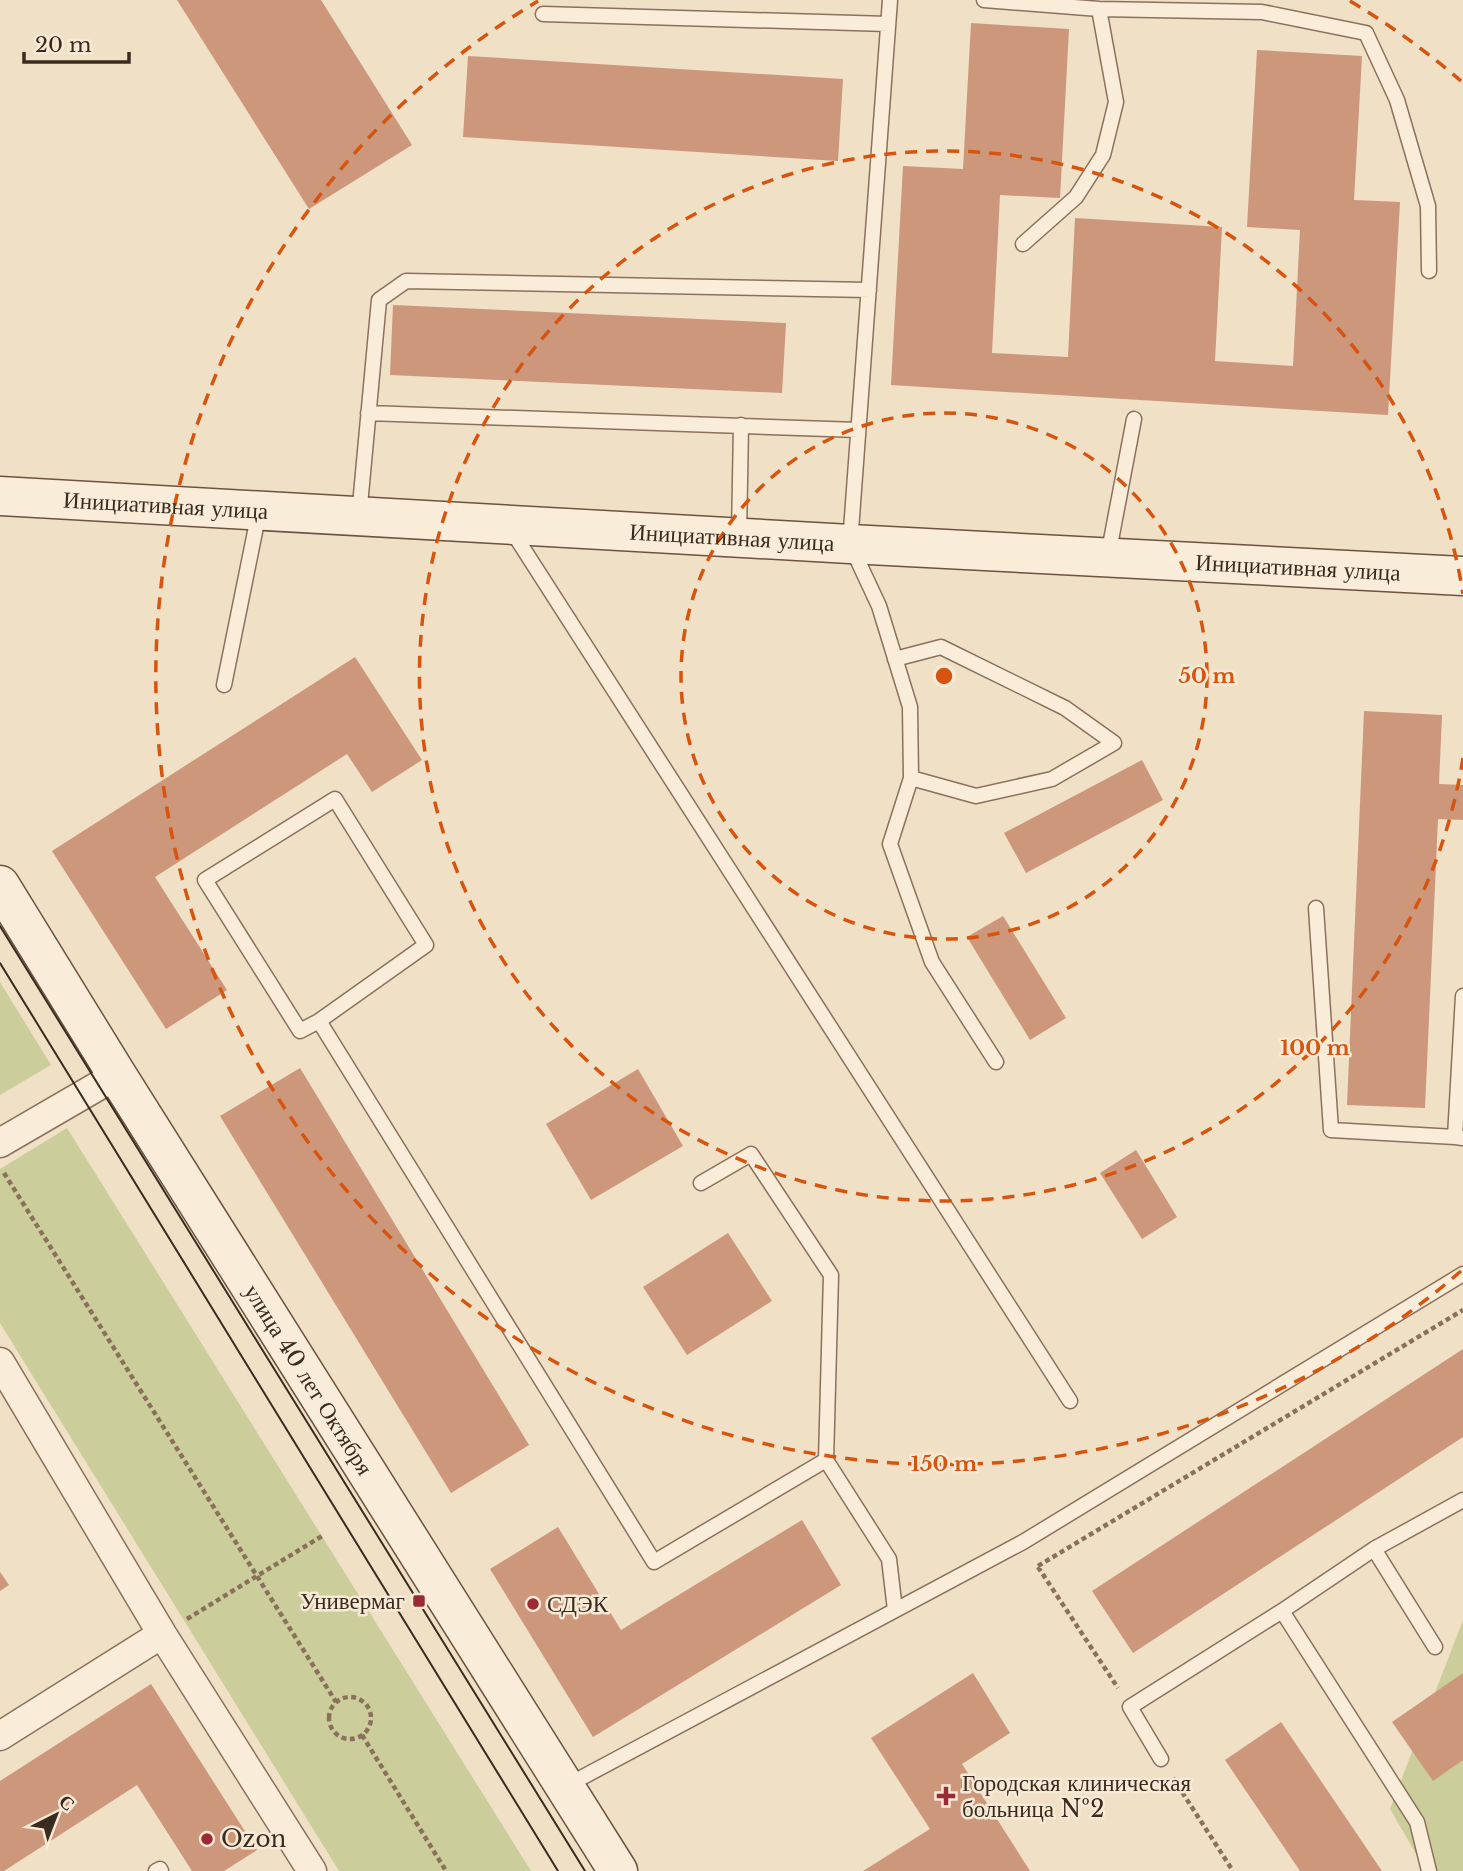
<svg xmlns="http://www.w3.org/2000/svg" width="1463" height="1871" font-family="'Libre Baskerville',serif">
<rect width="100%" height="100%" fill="#efe0c6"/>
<path fill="#cbcd9a" d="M0 982 51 1065 0 1095Z
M67 1128 531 1871H339L0 1323V1169Z
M1463 1620V1871H1426L1390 1809Z"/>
<path fill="#cd977c" d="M177 0H321L412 145 309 209Z
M971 23 1069 29 1060 198 1000 195 992 353 1068 357 1075 218 1222 227 1215 361 1293 366 1300 230 1247 227 1257 50 1362 56 1354 200 1400 202 1388 415 891 385 903 166 963 169Z
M468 56 843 79 838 161 463 137Z
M393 305 786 323 782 393 390 375Z
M355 657 422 760 372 792 347 754 155 877 227 990 166 1029 52 851Z
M1364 711 1442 715 1439 784 1463 785V820L1438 819 1425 1108 1347 1105Z
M1142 760 1163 800 1026 873 1004 833Z
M1003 916 1066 1018 1030 1040 967 937Z
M300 1068 529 1445 451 1493 220 1116Z
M638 1069 683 1146 591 1200 546 1124Z
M1136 1150 1177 1217 1142 1239 1100 1173Z
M728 1233 772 1301 687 1355 643 1287Z
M1463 1349V1437L1133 1653 1092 1591Z
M802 1520 841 1585 593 1737 490 1569 558 1527 621 1630Z
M0 1572 9 1585 0 1591Z
M973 1673 1010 1733 962 1764 1030 1871H863L930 1829 871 1738Z
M1463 1673V1760L1433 1781 1392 1722Z
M151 1684 257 1850 224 1871H192L137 1785 4 1871H0V1781Z
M1281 1722 1382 1871H1300L1225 1760Z"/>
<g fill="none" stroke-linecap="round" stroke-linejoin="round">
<g stroke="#8b715c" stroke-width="17">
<path id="service" d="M890 0 850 544 879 606 910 707 911 778 890 844 932 962 996 1062
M984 0 1099 9 1116 102 1103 155 1076 197 1023 244
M1099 9 1262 12 1366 33 1397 100 1428 206 1429 271
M543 14 888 24
M368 413 858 430
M359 516 379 300 406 281 869 290
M510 528 1070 1401
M739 536 741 425
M1108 556 1134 419
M895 659 941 647 1065 708 1114 743 1052 779 976 796 911 778
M224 685 259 512
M1316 908 1331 1130 1455 1137
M319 1021 426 945 335 799 205 880 300 1031 319 1021 654 1562 826 1460 889 1559 895 1610
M1463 1138 1455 1137 1463 996
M701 1183 751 1154 831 1275 826 1460
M1374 1549 1435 1647
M1161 1759 1130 1707 1282 1611
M566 1786 1023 1542 1463 1274
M156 1871 160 1869 161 1871
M1429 1871 1417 1822 1282 1611 1374 1549 1463 1500"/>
</g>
<g stroke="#8b715c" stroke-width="31">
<path id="minor" d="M0 1143 117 1075
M0 1362 162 1634 312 1871
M0 1736 162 1634"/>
</g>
<g stroke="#6c523f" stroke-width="41">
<g id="secondary">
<path id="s1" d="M0 496 850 544 1463 576"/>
<path id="s2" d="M0 885 117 1075 618 1871"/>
</g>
</g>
<path stroke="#8b715c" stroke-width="4.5" stroke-dasharray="5 3.5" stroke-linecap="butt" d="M4 1173 336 1702
M1038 1566 1463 1310
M1038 1567 1118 1688
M187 1619 322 1536
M329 1718a21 21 0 1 1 42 0a21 21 0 1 1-42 0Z
M362 1735 446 1871
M1173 1778 1233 1871"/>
<use href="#service" stroke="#f9edda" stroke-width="14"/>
<use href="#minor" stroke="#f9edda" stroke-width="28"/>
<use href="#secondary" stroke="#f9edda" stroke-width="38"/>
<path stroke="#3b2b1f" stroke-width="2" d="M0 926 585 1871
M0 963 558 1871"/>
</g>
<g fill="none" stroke="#d7540e" stroke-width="3.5" stroke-dasharray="12 9">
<circle cx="944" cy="676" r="263"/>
<path d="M1463 758A525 525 0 1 1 1463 594"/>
<path d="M1461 1271A788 788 0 1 1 538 1M1350 1A788 788 0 0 1 1461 81"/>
</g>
<g fill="#9a2b35" stroke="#f6ead6" stroke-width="2.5">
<rect x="412" y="1594" width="14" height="14" rx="3.5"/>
<circle cx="533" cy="1604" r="7"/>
<path d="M942.5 1785.5h7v7h7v7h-7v7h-7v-7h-7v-7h7z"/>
<circle cx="207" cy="1839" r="7"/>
</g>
<g text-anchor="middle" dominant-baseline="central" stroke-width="5" stroke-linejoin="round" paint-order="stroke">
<g font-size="23" fill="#3b2b1f" stroke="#f6ead6">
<text stroke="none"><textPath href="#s1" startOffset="166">Инициативная улица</textPath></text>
<text stroke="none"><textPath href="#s1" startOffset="733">Инициативная улица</textPath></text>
<text stroke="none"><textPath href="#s1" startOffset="1300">Инициативная улица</textPath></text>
<text stroke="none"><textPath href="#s2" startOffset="583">улица 40 лет Октября</textPath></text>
</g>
<g font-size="23" fill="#3b2b1f" stroke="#f6ead6" text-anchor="start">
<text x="405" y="1601" text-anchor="end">Универмаг</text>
<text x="547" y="1604">СДЭК</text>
<text x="962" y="1783">Городская клиническая<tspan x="962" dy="26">больница №2</tspan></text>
<text x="221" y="1839">Ozon</text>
</g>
</g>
<circle cx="944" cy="676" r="10" fill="#d7540e" stroke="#f6ead6" stroke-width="3.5"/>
<g font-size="21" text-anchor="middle" font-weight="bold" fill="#d7540e" stroke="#f6ead6" stroke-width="5" stroke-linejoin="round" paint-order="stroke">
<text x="1207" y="683">50 m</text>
<text x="1315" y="1055">100 m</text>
<text x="944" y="1471">150 m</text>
</g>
<g transform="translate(56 1815) rotate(42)" stroke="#f6ead6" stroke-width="5" paint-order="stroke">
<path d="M0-5L12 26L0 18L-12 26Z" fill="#3b2b1f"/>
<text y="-10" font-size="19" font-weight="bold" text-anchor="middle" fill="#3b2b1f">С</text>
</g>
<path d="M24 52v10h105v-10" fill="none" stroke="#3b2b1f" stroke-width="3.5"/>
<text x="35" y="52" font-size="21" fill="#3b2b1f" stroke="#f6ead6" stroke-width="5" paint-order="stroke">20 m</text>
</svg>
